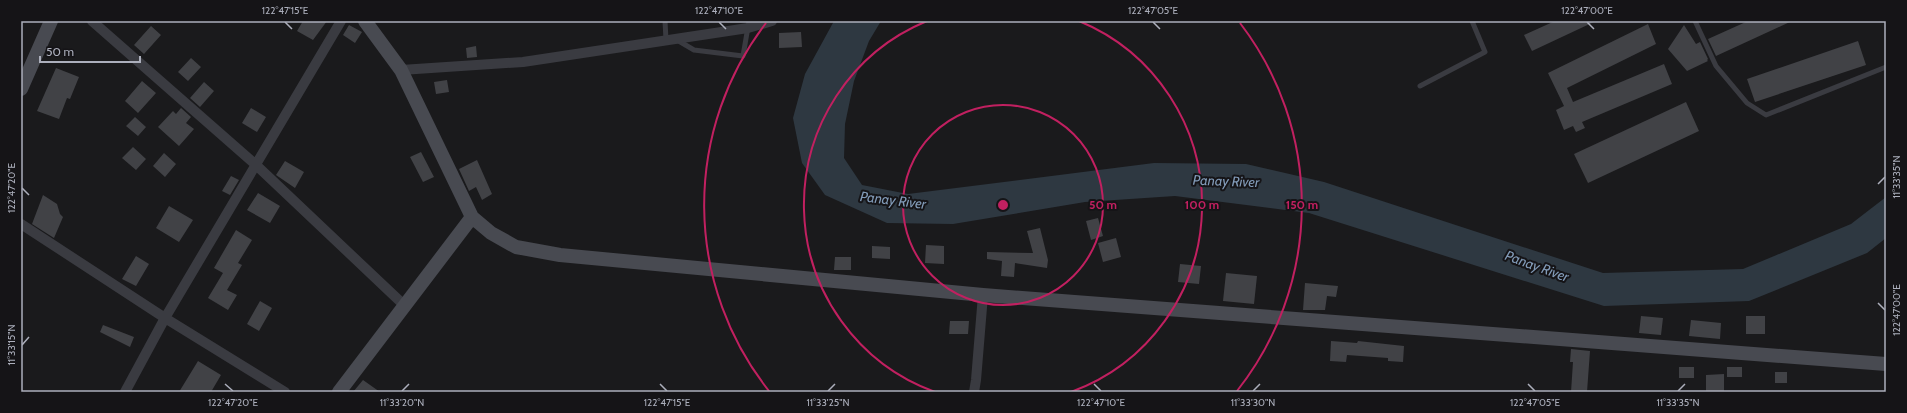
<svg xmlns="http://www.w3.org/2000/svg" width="1907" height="413" font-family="Cabin,sans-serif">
<rect width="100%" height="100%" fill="#1a1a1c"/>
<path fill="#2e3841" d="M834 21H881L869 41 854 81 845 124 844 158 862 185 908 194 1154 163 1246 164 1324 182 1603 273 1743 269 1851 224 1886 197V238L1867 253 1749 301 1604 306 1309 213 1175 196 1085 202 953 224 887 223 825 195 802 163 793 118 805 74Z"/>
<path fill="#414246" d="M303 21H327L313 40 297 31Z
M1555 21H1596L1532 51 1524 35Z
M1748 21H1792L1716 56 1708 39Z
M1648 24 1656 44 1567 88 1573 102 1664 64 1672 84 1582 122 1585 128 1576 132 1573 126 1564 130 1556 110 1564 106 1548 73Z
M349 25 362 32 355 43 343 35Z
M1684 25 1696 44 1700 42 1708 59 1707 60 1708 61 1687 71 1668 49Z
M151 26 161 35 144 54 134 45Z
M801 32 802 47 779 48V33Z
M1858 41 1866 65 1755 102 1747 79Z
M476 46 477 57 467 58 466 48Z
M191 58 201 67 188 81 178 72Z
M56 68 79 77 70 99 67 98 59 119 37 111Z
M447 80 449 92 436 94 434 82Z
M142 81 156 93 138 113 125 101Z
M204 82 214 91 200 107 190 98Z
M1686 102 1699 131 1588 183 1574 154Z
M181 108 191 117 186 123 194 129 179 146 158 127 173 111 176 114Z
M251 108 266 117 257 132 242 123Z
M135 117 146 127 138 136 126 126Z
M133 147 146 159 136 170 122 158Z
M421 152 434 177 423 182 410 157Z
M164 153 176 164 165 177 153 166Z
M477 160 492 194 482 200 476 187 469 191 459 169Z
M285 161 304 172 295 188 276 175Z
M231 176 239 180 230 195 222 191Z
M258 193 280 206 270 223 247 210Z
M43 195 57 204 60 214 63 217 54 238 32 224Z
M169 206 193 220 179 242 156 228Z
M1098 218 1103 236 1091 240 1086 221Z
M1040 228 1048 260 1047 268 1015 263 1014 277 1001 276 1002 261 987 259V252L1033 253 1027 231Z
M236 230 252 240 238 263 242 265 227 290 237 295 228 310 208 298 223 273 214 268Z
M1116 238 1121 257 1103 262 1098 243Z
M926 245 944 246V264L925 263Z
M872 246 890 247V259L872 258Z
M136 256 149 264 136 286 122 279Z
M835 257H851V270H834Z
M1180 264 1201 266 1199 284 1178 282Z
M1226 273 1257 276 1254 304 1223 301Z
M1305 283 1338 286 1336 297 1327 296 1325 310H1303Z
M260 301 272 308 259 331 247 324Z
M1641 316 1663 318 1661 335 1639 333Z
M1746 316H1765V334H1746Z
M1691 320 1721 323 1720 339 1689 336Z
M950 321H969L968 334H949Z
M103 325 134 337 130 347 100 332Z
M1331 341 1357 343 1358 341 1404 346 1403 362 1388 361V358L1347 355 1346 362 1330 361Z
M1571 349 1590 351 1587 392H1571L1573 362H1570Z
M198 361 221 375 211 392H179Z
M1679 367H1694V378H1679Z
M1727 367H1742V377H1727Z
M1775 372H1787V383H1775Z
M1724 374V392H1706V375Z
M363 380 380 392H353Z"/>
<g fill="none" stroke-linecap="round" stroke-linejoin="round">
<path stroke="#3a3b41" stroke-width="5" d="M665 21 666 40
M1695 21 1716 66 1747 103 1766 115 1886 67
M677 40 694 50 743 56 749 21
M1420 86 1485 52 1472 21"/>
<path stroke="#3a3b41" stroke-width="10" d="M92 21 256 165 405 306
M401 70 523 62 748 28 772 21
M21 224 165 318 285 392
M125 392 165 318 341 21
M974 392 976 380 983 295"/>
<path stroke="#484a51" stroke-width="14" d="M365 21 401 70 472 217 491 233 516 247 560 255 983 295 1886 364
M21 89 51 21
M339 392 472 217"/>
</g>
<path fill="none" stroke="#acafbc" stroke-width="1.5" d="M285 22 292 29M719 22 726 29M1153 22 1160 29M1587 22 1594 29M1878 184 1885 177M22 188 29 195M1878 303 1885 310M22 345 29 337M225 384 233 391M660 384 667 391M1094 384 1101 391M1528 384 1535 391M402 391 409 384M828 391 835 384M1253 391 1260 384M1678 391 1685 384"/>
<g fill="none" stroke="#c12060" stroke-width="2">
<circle cx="1003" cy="205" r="100"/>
<path d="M935 392A199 199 0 0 1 927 21M1079 21A199 199 0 0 1 1071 392"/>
<path d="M769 391A299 299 0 0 1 766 23M1240 23A299 299 0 0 1 1237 391"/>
</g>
<g text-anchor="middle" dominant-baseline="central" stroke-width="4" stroke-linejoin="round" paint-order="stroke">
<g font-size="14" font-style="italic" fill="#829bb8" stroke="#151417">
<text transform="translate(1226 181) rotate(2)">Panay River</text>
<text transform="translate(893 200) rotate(7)">Panay River</text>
<text transform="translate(1537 266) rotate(20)">Panay River</text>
</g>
</g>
<circle cx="1003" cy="205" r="6" fill="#c12060" stroke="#151417" stroke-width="2"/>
<g font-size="12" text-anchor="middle" font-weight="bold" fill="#c12060" stroke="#151417" stroke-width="4" stroke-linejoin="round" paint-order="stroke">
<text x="1103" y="209">50 m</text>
<text x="1202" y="209">100 m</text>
<text x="1302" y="209">150 m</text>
</g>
<rect width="1907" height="413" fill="none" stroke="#151417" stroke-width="44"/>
<path d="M40 56v6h100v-6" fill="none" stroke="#acafbc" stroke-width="2"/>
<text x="46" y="56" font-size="12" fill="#acafbc" stroke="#151417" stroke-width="3" paint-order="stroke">50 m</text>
<rect x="22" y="22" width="1863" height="369" fill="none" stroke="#acafbc" stroke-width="1.5"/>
<g font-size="10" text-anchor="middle" fill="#acafbc">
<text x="285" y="14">122°47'15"E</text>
<text x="719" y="14">122°47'10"E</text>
<text x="1153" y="14">122°47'05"E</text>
<text x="1587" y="14">122°47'00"E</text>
<text transform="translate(1896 177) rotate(-90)" y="4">11°33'35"N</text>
<text transform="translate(11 188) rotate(-90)" y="4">122°47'20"E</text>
<text transform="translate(1896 310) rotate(-90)" y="4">122°47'00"E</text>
<text transform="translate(11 345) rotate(-90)" y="4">11°33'15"N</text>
<text x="233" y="406">122°47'20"E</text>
<text x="402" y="406">11°33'20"N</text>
<text x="667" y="406">122°47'15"E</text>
<text x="828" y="406">11°33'25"N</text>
<text x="1101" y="406">122°47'10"E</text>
<text x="1253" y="406">11°33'30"N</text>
<text x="1535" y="406">122°47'05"E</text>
<text x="1678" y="406">11°33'35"N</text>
</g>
</svg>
